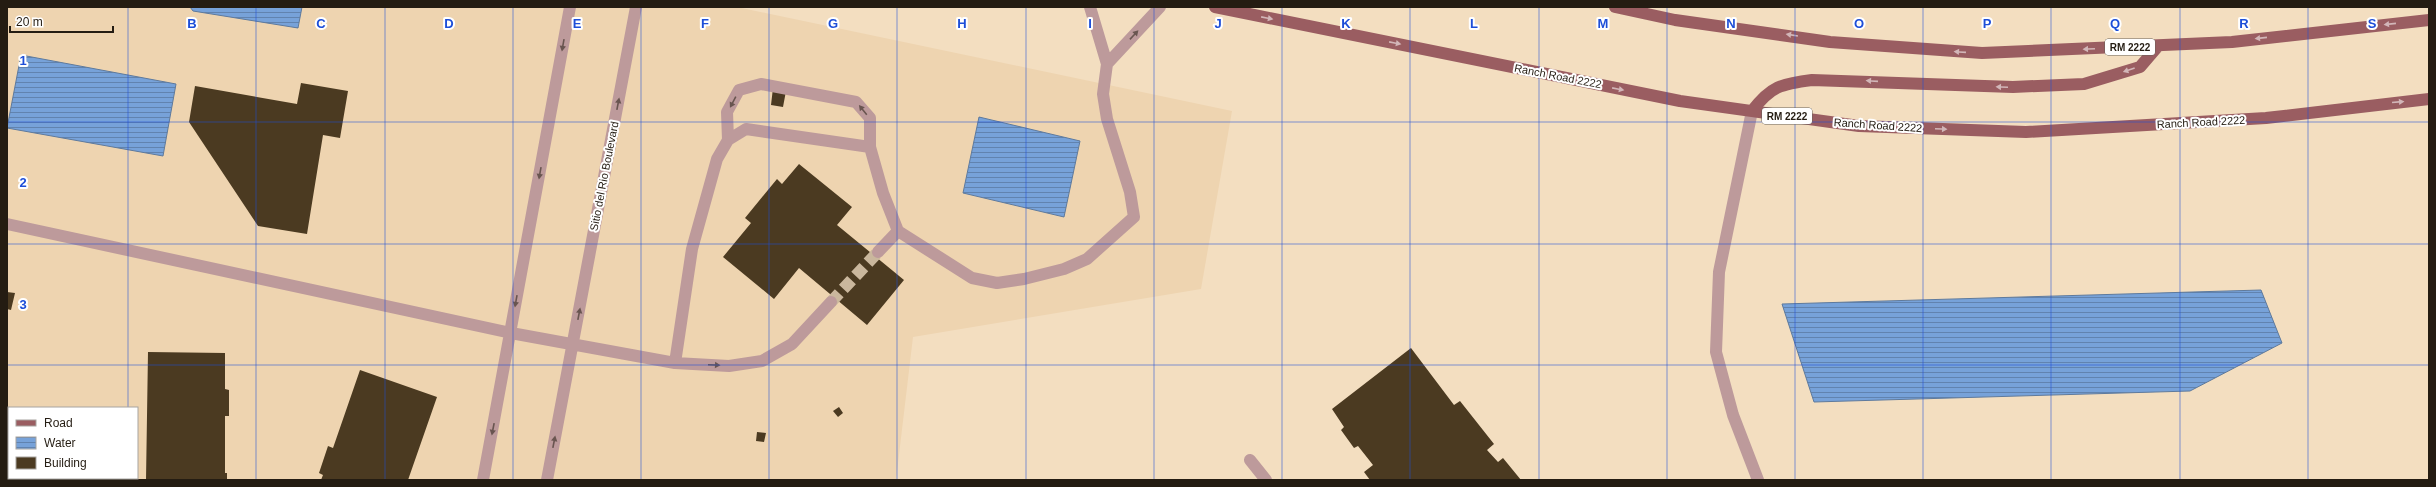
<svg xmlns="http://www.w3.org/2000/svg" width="2436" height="487" font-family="Helvetica,sans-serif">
<defs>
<pattern id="water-rules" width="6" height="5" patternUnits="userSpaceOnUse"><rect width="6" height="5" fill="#77a2d9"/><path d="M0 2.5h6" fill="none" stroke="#6183af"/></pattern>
</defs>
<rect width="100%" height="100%" fill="#f3dec0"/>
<path fill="#eed4b0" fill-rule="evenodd" d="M7 7H737L1232 111 1201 289 913 337 896 480H7ZM9 408H137V478H9Z"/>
<path fill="url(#water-rules)" stroke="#5e7a9d" d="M190 7H302L298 28 193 11Z
M21 55 176 84 163 156 7 128Z
M979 117 1080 141 1064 217 963 193Z
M2261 290 2282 343 2190 391 1814 402 1782 304Z"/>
<path fill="#4b3a21" d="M301 83 348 91 340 138 323 135 307 234 258 226 189 122 195 86 297 104Z
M773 88 786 91 783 107 771 105Z
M799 164 852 207 837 225 904 280 867 325 799 268 774 299 723 257 751 223 745 218 777 179 782 184Z
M7 292 15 293 11 310 7 309Z
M1411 348 1454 405 1460 401 1494 444 1487 450 1498 462 1503 458 1521 480H1370L1364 472 1373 465 1358 446 1354 448 1341 430 1344 427 1332 409Z
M148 352 225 353V389L229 390V416H225V473H227V480H146Z
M360 370 437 397 408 480H321L323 475 319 473 328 446 333 448Z
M839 407 843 413 838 417 833 411Z
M757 432 766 433 764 442 756 441Z"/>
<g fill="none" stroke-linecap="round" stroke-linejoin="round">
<path stroke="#cab79d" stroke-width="12" stroke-dasharray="12 6" stroke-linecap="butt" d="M831 302 878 252"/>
<path stroke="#bd9a9b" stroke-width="12" d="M1107 64 1160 7
M1752 111 1719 272 1716 352 1733 415 1758 480
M728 140 727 112 739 90 761 84 856 102 870 118V147
M7 224 511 333 675 363 729 366 762 361 792 344 831 302
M878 252 898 231
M675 363 692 249 717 159 728 140 746 129 870 147 883 193 898 231 972 278 997 283 1024 279 1064 269 1087 259 1134 217 1130 192 1107 119 1103 94 1107 64 1090 7
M1250 460 1266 480
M483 480 570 7
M547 480 636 7"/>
<path stroke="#9a5d61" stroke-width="12" d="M1215 7 1680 101 1859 126 2026 132 2266 118 2429 99
M1615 7 1675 20 1830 42 1982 53 2232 42 2429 20
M1752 111C1771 86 1781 84 1812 80L2013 87 2084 84 2140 67 2158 46"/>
</g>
<defs><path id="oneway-solid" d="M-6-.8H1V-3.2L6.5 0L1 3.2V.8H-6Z"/></defs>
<g fill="#d2b6b8">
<use href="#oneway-solid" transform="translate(1267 18) rotate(11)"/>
<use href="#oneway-solid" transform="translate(2390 24) rotate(174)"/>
<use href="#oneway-solid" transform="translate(1792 35) rotate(-171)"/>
<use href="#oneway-solid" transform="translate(2261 38) rotate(174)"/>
<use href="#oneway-solid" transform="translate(1395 43) rotate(11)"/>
<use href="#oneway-solid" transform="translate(2089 49) rotate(178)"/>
<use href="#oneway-solid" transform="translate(1960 52) rotate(-176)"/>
<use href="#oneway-solid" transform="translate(2129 70) rotate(161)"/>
<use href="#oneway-solid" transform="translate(1872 81) rotate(-176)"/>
<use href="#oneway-solid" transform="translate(2002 87) rotate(-178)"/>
<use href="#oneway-solid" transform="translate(1618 89) rotate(11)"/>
<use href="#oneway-solid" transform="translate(2398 102) rotate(-5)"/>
<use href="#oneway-solid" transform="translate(1941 129) rotate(2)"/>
</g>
<g fill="#695550">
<use href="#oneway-solid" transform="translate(1134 35) rotate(-47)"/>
<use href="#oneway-solid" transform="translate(563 45) rotate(100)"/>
<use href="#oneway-solid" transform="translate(733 102) rotate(118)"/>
<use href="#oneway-solid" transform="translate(618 104) rotate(-79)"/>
<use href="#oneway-solid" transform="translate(863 110) rotate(-129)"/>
<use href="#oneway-solid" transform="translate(540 173) rotate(100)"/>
<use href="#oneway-solid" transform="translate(516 301) rotate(100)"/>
<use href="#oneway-solid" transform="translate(579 314) rotate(-79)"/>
<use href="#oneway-solid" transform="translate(714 365) rotate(3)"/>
<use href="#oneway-solid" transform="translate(493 429) rotate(101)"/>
<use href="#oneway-solid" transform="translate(554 442) rotate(-79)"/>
</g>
<path fill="none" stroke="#1d4ed8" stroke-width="1" stroke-opacity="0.55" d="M128 7V408M256 7V480M385 7V480M513 7V480M641 7V480M769 7V480M897 7V480M1026 7V480M1154 7V480M1282 7V480M1410 7V480M1539 7V480M1667 7V480M1795 7V480M1923 7V480M2051 7V480M2180 7V480M2308 7V480M7 122H2429M7 244H2429M7 365H2429M128 478V480"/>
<g text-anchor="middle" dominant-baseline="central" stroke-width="4" stroke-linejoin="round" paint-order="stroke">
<g fill="#fff" stroke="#666059" stroke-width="1">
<rect x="2105" y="39" width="50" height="16" rx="3"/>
<rect x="1762" y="108" width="50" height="16" rx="3"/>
</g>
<g font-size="10" font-weight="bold" fill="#241c12">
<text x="2130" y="47">RM 2222</text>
<text x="1787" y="116">RM 2222</text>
</g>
<g font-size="11" fill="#241c12" stroke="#fff">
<text transform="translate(1558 76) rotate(11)">Ranch Road 2222</text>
<text transform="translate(2201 122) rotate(-3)">Ranch Road 2222</text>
<text transform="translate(1878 125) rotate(4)">Ranch Road 2222</text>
<text transform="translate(604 176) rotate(-79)">Sitio del Rio Boulevard</text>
</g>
</g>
<g font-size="13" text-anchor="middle" font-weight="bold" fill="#1d4ed8" stroke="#fff" stroke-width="4" stroke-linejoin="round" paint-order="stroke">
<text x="192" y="28">B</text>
<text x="321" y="28">C</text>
<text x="449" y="28">D</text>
<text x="577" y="28">E</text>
<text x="705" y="28">F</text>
<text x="833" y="28">G</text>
<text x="962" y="28">H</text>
<text x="1090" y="28">I</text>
<text x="1218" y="28">J</text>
<text x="1346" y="28">K</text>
<text x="1474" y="28">L</text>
<text x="1603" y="28">M</text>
<text x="1731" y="28">N</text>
<text x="1859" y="28">O</text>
<text x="1987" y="28">P</text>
<text x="2115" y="28">Q</text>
<text x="2244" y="28">R</text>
<text x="2372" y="28">S</text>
<text x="23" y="65">1</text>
<text x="23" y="187">2</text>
<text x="23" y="309">3</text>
</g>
<rect width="2436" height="487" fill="none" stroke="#241c12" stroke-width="16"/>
<rect x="8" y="407" width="130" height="72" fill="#ffffff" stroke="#a7a4a0"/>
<rect x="16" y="420" width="20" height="6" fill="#9a5d61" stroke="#a7a4a0"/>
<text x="44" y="427" font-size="12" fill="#241c12">Road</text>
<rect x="16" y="437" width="20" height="12" fill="url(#water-rules)" stroke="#a7a4a0"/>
<text x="44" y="447" font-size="12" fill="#241c12">Water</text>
<rect x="16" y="457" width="20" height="12" fill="#4b3a21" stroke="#a7a4a0"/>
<text x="44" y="467" font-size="12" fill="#241c12">Building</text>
<path d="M10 26v6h103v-6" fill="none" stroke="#241c12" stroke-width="2"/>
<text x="16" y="26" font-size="12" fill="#241c12" stroke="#ffffff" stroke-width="3" paint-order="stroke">20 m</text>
</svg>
